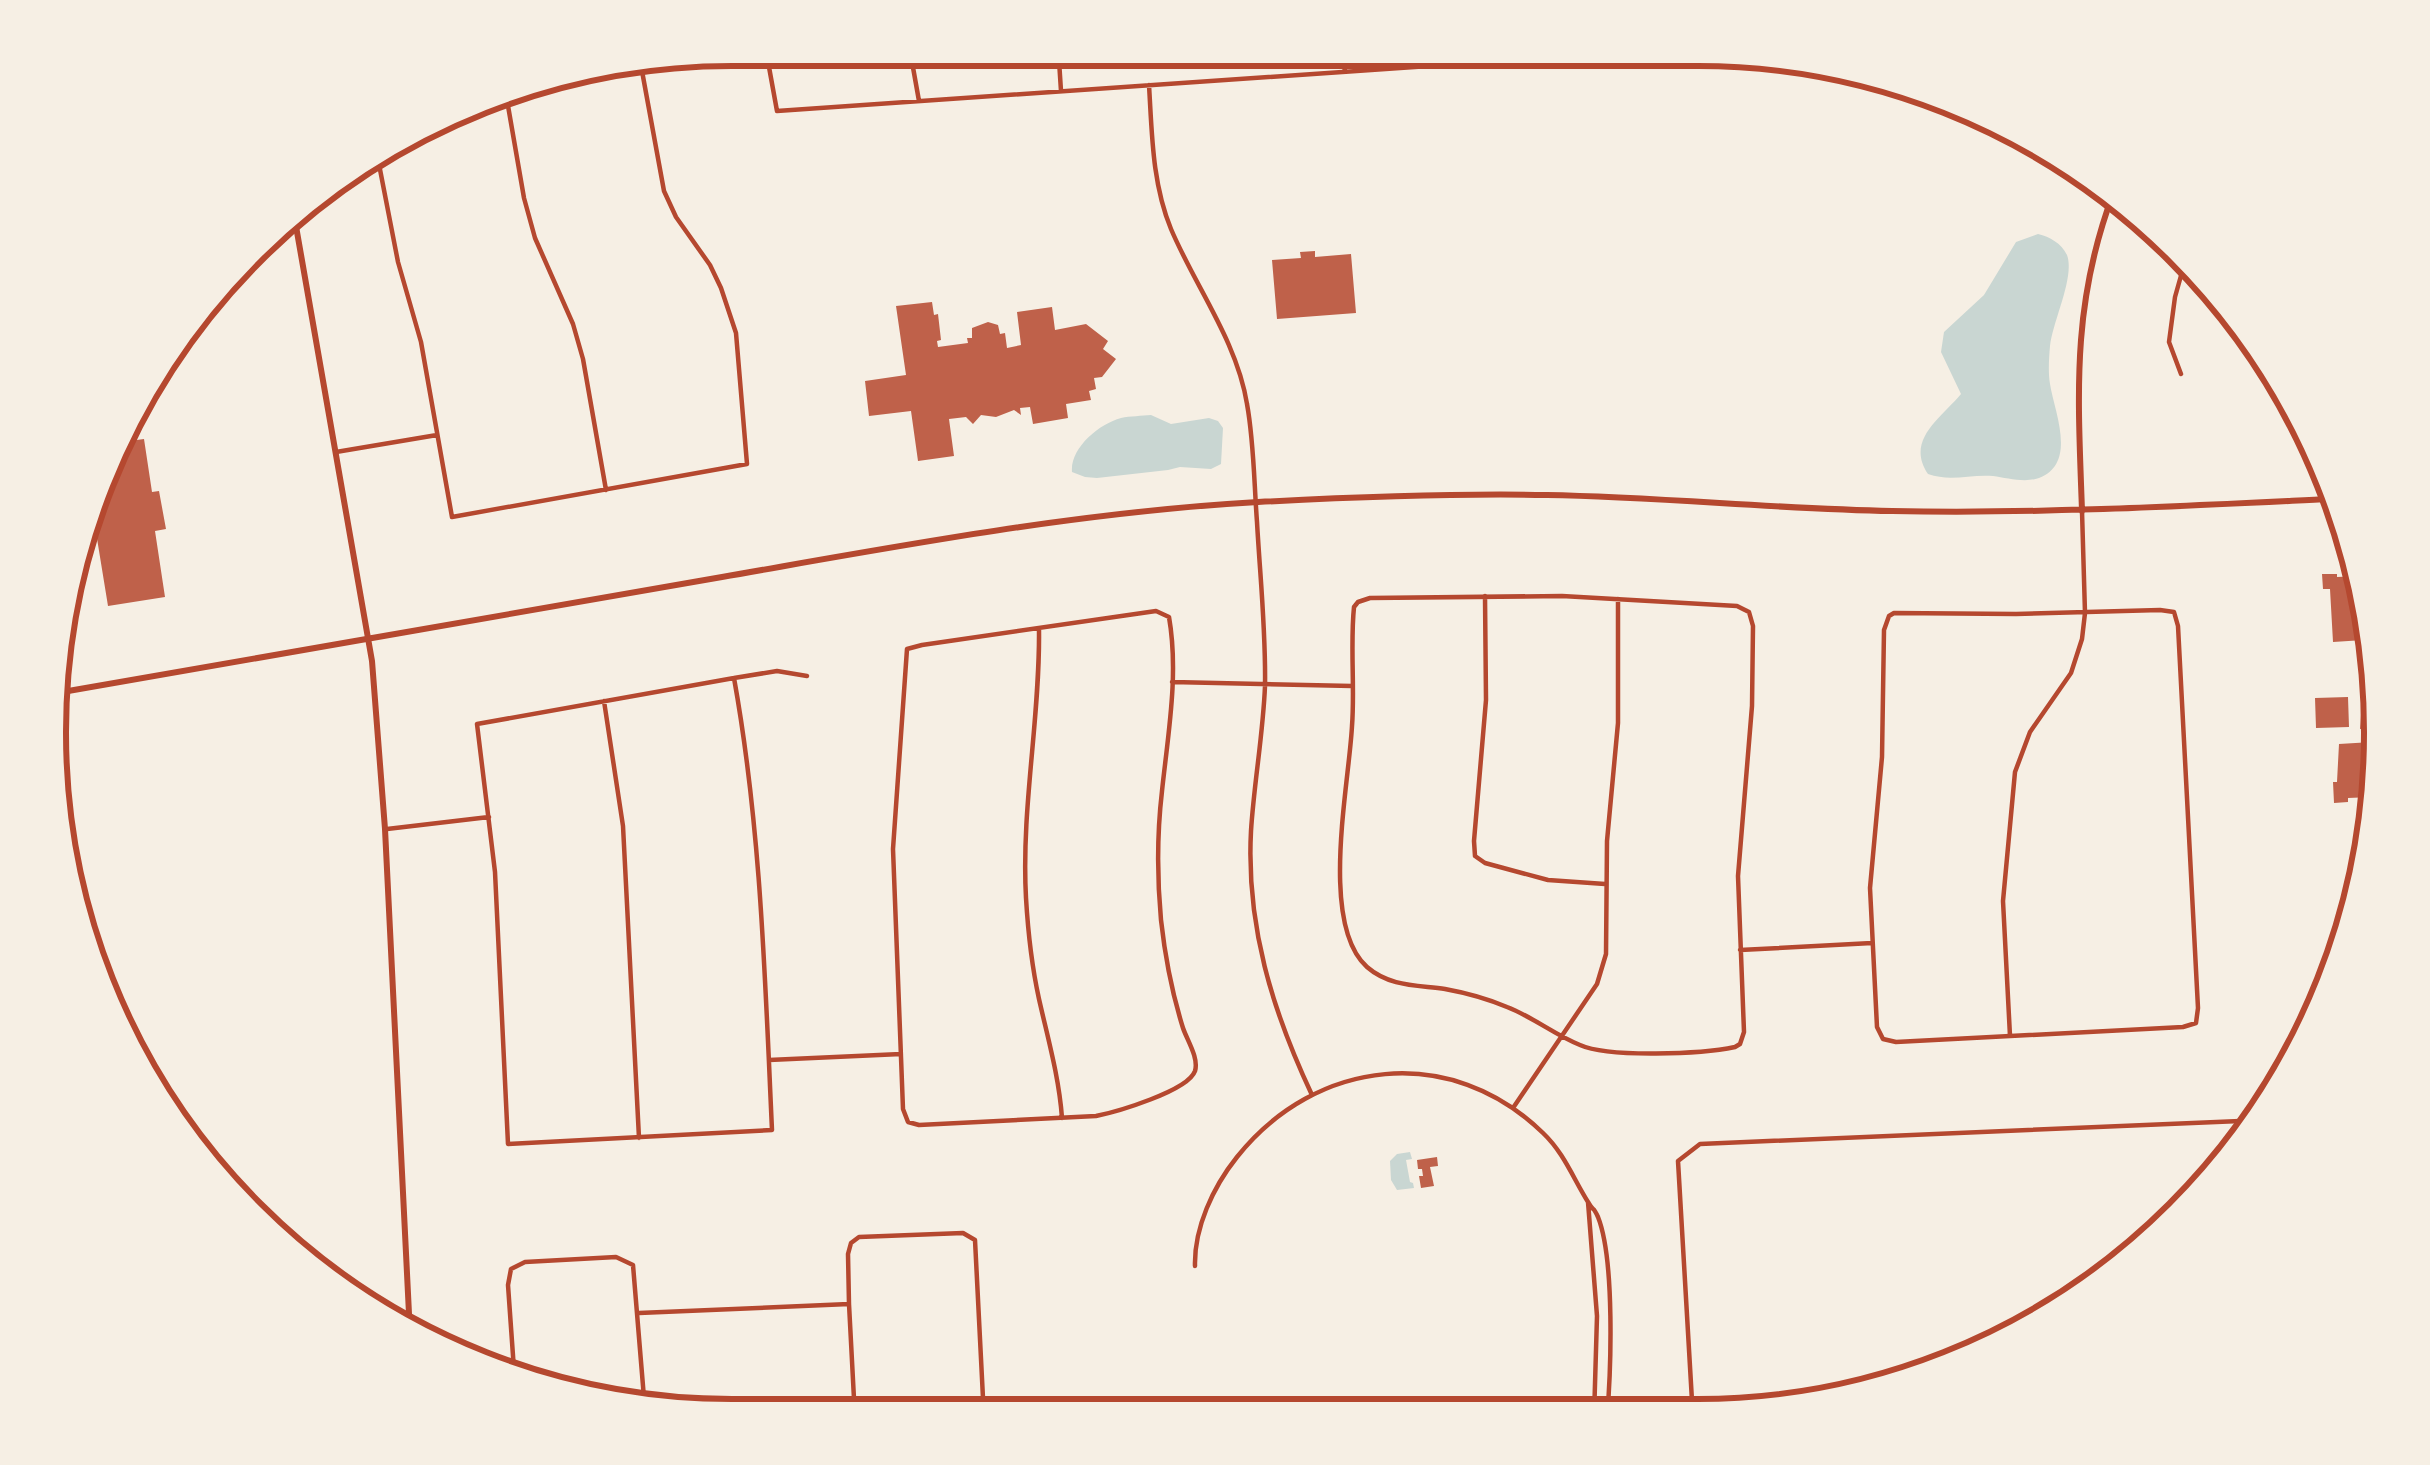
<svg xmlns="http://www.w3.org/2000/svg" width="2430" height="1465" font-family="'Space Grotesk',sans-serif">
<rect width="100%" height="100%" fill="#f6efe4"/>
<path fill="#c9d6d2" d="M2038 234C2050 237 2061 243 2067 255 2075 277 2053 320 2050 346 2049 358 2048 372 2050 384 2054 411 2078 463 2039 478 2025 483 2007 478 1993 476 1971 474 1950 482 1928 474 1905 440 1941 418 1961 394L1941 352 1944 332 1984 295 2016 242Z
M1151 415 1171 424 1209 418 1218 421 1223 428 1221 464 1211 469 1180 467 1168 470 1097 478 1085 477 1072 472C1070 448 1099 424 1121 418 1130 416 1142 416 1151 415Z
M1410 1152 1412 1159 1406 1160 1410 1182 1413 1183 1414 1188 1397 1190 1391 1180 1390 1161 1397 1154Z"/>
<path fill="#bf614a" d="M1315 251V257L1351 254 1356 313 1277 319 1272 260 1301 258 1300 252Z
M932 302 934 315 938 314 941 340 937 341 938 347 968 343 967 338H972V328L988 322 998 325 1000 334 1005 333 1007 348 1021 345 1017 312 1052 307 1055 330 1086 324 1108 341 1103 349 1116 359 1102 377 1094 378 1096 389 1089 391 1091 400 1066 404 1068 418 1033 424 1030 407 1020 408 1021 415 1014 410 996 417 981 415 973 424 966 417 949 419 954 456 918 461 911 411 869 416 865 381 906 375 896 306Z
M144 439 152 492 159 491 166 529 155 531 165 597 108 606 93 514 105 512 104 507 100 508 98 497 104 496 100 474 115 443Z
M2322 574H2337V577L2361 576 2364 640 2333 642 2330 589H2323Z
M2372 695V728L2360 729 2361 715H2364L2366 710 2365 696Z
M2348 697 2349 727 2316 728 2315 698Z
M2372 742V797L2348 798V802L2334 803 2333 782H2337L2339 744Z
M1437 1157 1438 1166 1430 1167 1434 1186 1421 1188 1419 1176H1423L1422 1169H1418L1417 1160Z"/>
<g fill="none" stroke-linecap="round" stroke-linejoin="round">
<path stroke="#b5482f" stroke-width="4.5" d="M765 45 777 111 1487 62 1486 46
M909 45 919 101
M1058 45 1061 91
M1343 46 1345 72
M507 84V100L524 198 535 238 573 324 583 359 606 490
M1149 85C1152 133 1152 183 1171 229 1195 286 1237 341 1247 404 1254 442 1254 483 1257 522 1260 576 1266 631 1265 686 1263 735 1254 783 1251 831 1246 925 1272 1010 1312 1095
M377 154 398 262 421 342 452 517 747 464 736 333 721 288 710 265 676 217 664 191 640 60
M2181 374 2169 342 2175 297 2184 265
M336 452 437 435
M1485 596 1486 700 1474 841 1475 856 1485 863 1548 880 1605 884
M1562 596 1737 606 1749 612 1753 626 1752 706 1738 876 1744 1032 1740 1044 1735 1047C1702 1054 1609 1058 1580 1045 1555 1035 1533 1017 1507 1007 1488 999 1467 993 1445 989 1418 985 1390 987 1367 967 1319 924 1349 785 1352 726 1355 687 1350 646 1354 607L1358 602 1370 598Z
M2160 610 2174 612 2178 626 2198 1008 2196 1023 2183 1027 1896 1042 1883 1039 1877 1027 1870 888 1882 757 1884 630 1889 616 1894 613 2016 614Z
M1156 611 1169 617C1179 674 1168 734 1162 791 1157 834 1157 877 1161 920 1165 956 1172 993 1183 1028 1187 1040 1199 1058 1195 1071 1188 1091 1116 1112 1096 1116L919 1125 908 1122 903 1109 893 849 907 649 922 645Z
M1039 630C1040 720 1021 808 1026 898 1028 932 1032 967 1039 999 1048 1039 1059 1077 1062 1118
M734 678C761 828 765 979 772 1130L508 1144 495 872 477 724 734 678 777 671 807 676
M1172 682 1352 686
M604 701 623 826 639 1138
M387 829 489 817
M1740 950 1872 943
M2010 1036 2003 901 2015 772 2030 732 2071 673 2082 639 2085 613 2082 511
M769 1060 901 1054
M1513 1108 1597 984 1606 954 1607 841 1618 723V599
M1588 1202 1597 1316 1594 1418
M1195 1266C1194 1228 1213 1187 1237 1157 1316 1058 1451 1043 1543 1133 1564 1153 1573 1178 1588 1202 1595 1214 1592 1204 1598 1217 1615 1260 1611 1371 1607 1418
M639 1313 849 1304
M515 1384 508 1285 511 1269 525 1262 616 1257 633 1265 645 1410
M855 1418 849 1304 848 1254 851 1243 859 1237 963 1233 975 1240 984 1418
M1693 1418 1678 1161 1700 1144 2264 1120"/>
<path stroke="#b5482f" stroke-width="6" d="M293 209 372 661 385 829 410 1334
M2082 511C2078 395 2071 306 2113 194
M51 694C275 655 498 616 722 577 900 546 1078 512 1258 502 1354 497 1451 493 1547 495 1662 497 1777 509 1892 511 2039 514 2184 506 2330 499"/>
</g>
<path d="M0 0H2430V1465H0ZM732 66H1698A666 666 0 0 1 2364 732V733A666 666 0 0 1 1698 1399H732A666 666 0 0 1 66 733V732A666 666 0 0 1 732 66Z" fill="#f6efe4" fill-rule="evenodd"/>
<path fill="none" stroke="#b5482f" stroke-width="6" d="M732 66H1698A666 666 0 0 1 2364 732V733A666 666 0 0 1 1698 1399H732A666 666 0 0 1 66 733V732A666 666 0 0 1 732 66Z"/>
</svg>
